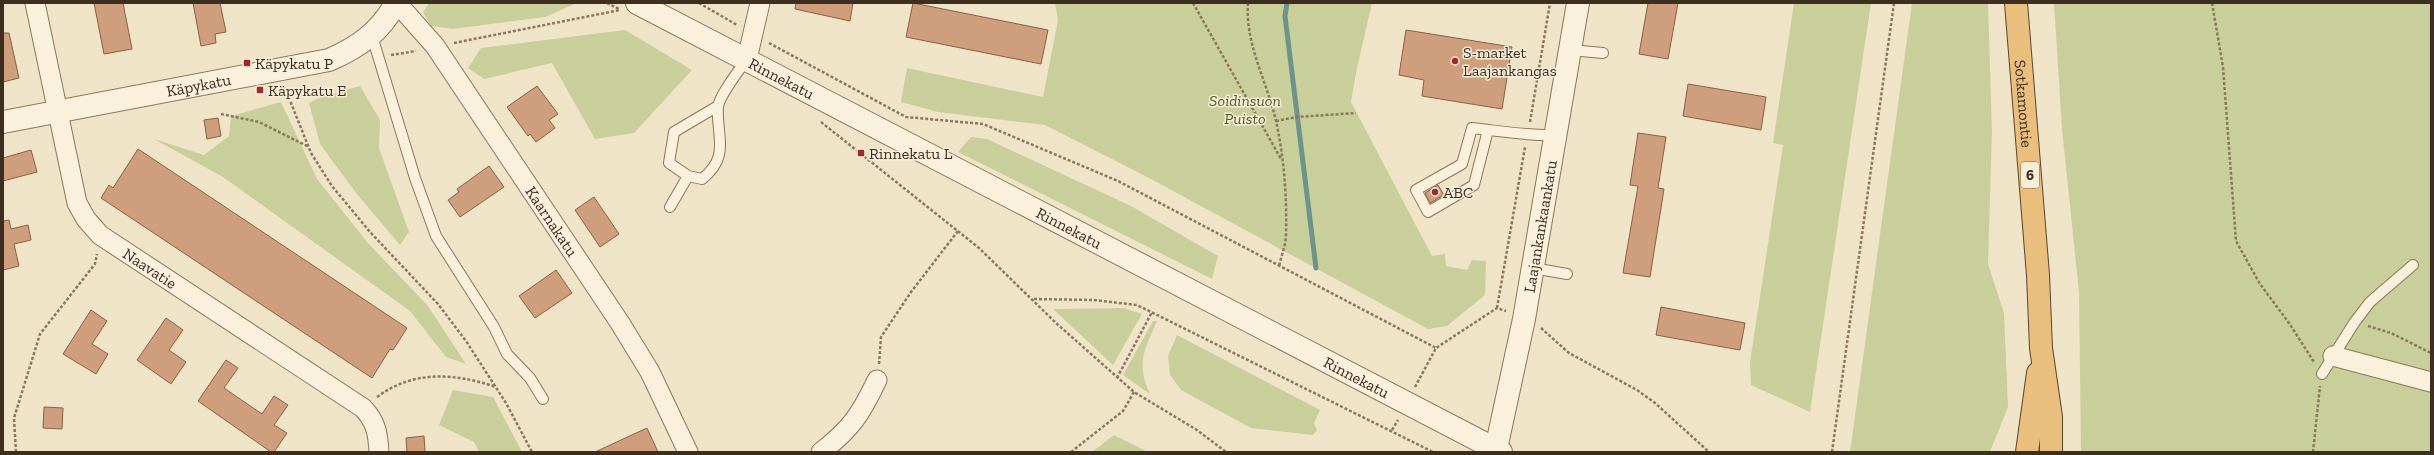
<svg xmlns="http://www.w3.org/2000/svg" width="2434" height="455" font-family="'Zilla Slab',serif">
<rect width="100%" height="100%" fill="#f0e4c8"/>
<path fill="#c9cf9b" d="M429 3H577L545 17 453 29 431 26 423 12Z
M1055 3H1372L1357 68 1351 102 1432 256 1445 254 1446 266 1467 270 1472 260 1486 261 1485 295 1447 326 1428 329 1151 179 1045 125 938 112 901 102 907 68 1043 97 1058 20Z
M1794 3H1871L1810 412 1751 385 1750 362 1783 145 1773 143Z
M1912 3H1988L1992 132 1988 264 2004 313 2008 407 1990 452H1850Z
M2054 3H2431V452H2081L2079 292 2062 129Z
M625 30 692 70 634 133 595 139 552 63 484 79 468 68 481 48Z
M360 86 380 120 379 148 409 232 400 245 356 193 320 144 309 103 324 96Z
M281 102 317 179 368 243 428 306 466 364 446 357 410 311 223 177 154 139 204 155 229 136 231 116Z
M971 137 987 139 1131 206 1218 256 1212 279 958 152Z
M1124 308 1142 314 1113 365 1053 309Z
M1153 321H1157C1144 351 1136 363 1150 394L1123 375Z
M1177 335 1320 410 1314 423 1317 430 1313 435 1251 428 1181 390 1170 375 1168 356Z
M453 390 493 397 522 452H479L474 442 439 425Z
M1114 435 1148 452H1092Z"/>
<g fill="none" stroke-linecap="round" stroke-linejoin="round">
<path stroke="#6f938a" stroke-width="5" d="M1287 3 1285 16 1316 268"/>
</g>
<path fill="#cf9f7d" stroke="#8d5f41" d="M94 3H123L132 49 104 54Z
M193 3H220L226 32 215 34 216 43 201 46Z
M796 3H853L850 21 795 9Z
M913 3 1048 30 1041 64 906 37Z
M1648 3H1678L1668 59 1639 54Z
M1406 30 1512 47 1502 109 1422 96 1424 80 1399 75Z
M3 33H9L19 78 3 82Z
M1688 84 1766 97 1761 130 1683 116Z
M537 86 558 114 549 120 555 128 536 142 530 134 528 136 507 107Z
M218 118 221 136 207 139 204 120Z
M1638 133 1666 137 1658 188 1664 189 1650 277 1623 273 1638 186 1630 185Z
M138 149 407 328 393 350 390 349 372 378 101 198 109 185 113 188Z
M31 150 37 172 3 181V158Z
M489 166 504 187 460 217 448 200 459 192 457 189Z
M1438 185 1444 195 1430 203 1425 193Z
M594 197 619 234 600 247 575 210Z
M9 220 11 229 28 225 31 240 14 244 19 266 3 270V221Z
M556 270 572 293 535 318 519 296Z
M1661 307 1745 323 1740 350 1656 335Z
M91 310 107 321 92 344 108 354 96 374 63 354Z
M166 318 183 330 169 350 186 362 171 384 137 360Z
M226 360 238 368 224 388 262 414 274 396 288 405 274 425 287 433 274 452H271L198 401Z
M44 407 63 408 62 429 43 428Z
M647 428 658 452H595Z
M424 436 425 452H407L406 438Z"/>
<g fill="none" stroke-linecap="round" stroke-linejoin="round">
<g stroke="#8d765c" stroke-width="12">
<path id="service" d="M372 36 415 178 436 236 494 327 507 354 530 378 543 399
M1570 50 1603 53
M1488 130 1474 185 1428 212 1416 190 1462 164 1472 128C1500 131 1527 136 1555 135
M688 176 669 163 674 132 718 106
M670 207 688 176 702 179C731 156 716 136 718 107 719 96 740 69 747 59
M1533 268 1567 274
M2322 374 2354 323 2370 302 2413 265"/>
</g>
<g stroke="#8d765c" stroke-width="21">
<g id="minor">
<path id="s1" d="M35 3 77 203 86 219 100 235 363 408C376 422 378 433 379 452"/>
<path id="s2" d="M397 3 435 46 620 323 650 372 688 452"/>
<path d="M747 59 760 3"/>
<path d="M2333 356 2431 382"/>
<path d="M821 452C851 429 861 414 877 380"/>
</g>
</g>
<g stroke="#8d765c" stroke-width="24">
<g id="tertiary">
<path id="s3" d="M637 3 1501 452"/>
<path id="s4" d="M3 122 329 60C359 47 380 32 396 3"/>
<path id="s5" d="M1496 449 1524 319 1578 3"/>
</g>
</g>
<g stroke="#5b4430" stroke-width="24">
<g id="trunk">
<path id="s6" d="M2016 3 2038 275 2041 348 2051 417V452"/>
<path d="M2027 452 2038 373"/>
</g>
</g>
<path stroke="#8d765c" stroke-width="2.5" stroke-dasharray="3 2" stroke-linecap="butt" d="M607 3 619 9
M699 3 737 25
M1193 3 1281 159
M1248 3C1245 45 1267 81 1276 121 1284 157 1287 197 1286 234 1286 245 1281 256 1279 267
M2212 3 2223 67 2236 241 2260 284 2289 323 2314 362
M454 43 620 10
M769 43 906 117 983 124 1118 181 1436 348
M391 55 416 51
M285 88 311 153 332 186 370 232 438 304 466 341 506 403 532 452
M221 114 259 122 309 147
M1276 121 1297 117 1356 113
M821 122 979 248 1056 323 1134 392 1197 430 1226 452
M1530 122 1550 3
M1034 299 1094 300 1137 305 1433 452
M1497 308 1525 147
M2368 326 2391 333 2431 353
M1541 328 1569 353 1637 390 1655 403 1709 452
M879 364 881 337 911 292 958 231
M1117 378 1152 312
M1415 387 1436 348 1497 308 1506 311
M377 397C413 370 455 373 496 387
M1392 430 1398 420
M16 452 14 418 40 334 95 264 97 254
M1071 452 1123 411 1134 392
M1832 452 1894 3
M2313 452 2320 386"/>
<use href="#service" stroke="#faf1dc" stroke-width="10"/>
<use href="#minor" stroke="#faf1dc" stroke-width="19"/>
<use href="#tertiary" stroke="#faf1dc" stroke-width="22"/>
<use href="#trunk" stroke="#eabe7c" stroke-width="22"/>
</g>
<g fill="#9e2a2b" stroke="#f7eed8" stroke-width="1.5">
<circle cx="1455" cy="61" r="4"/>
<rect x="243" y="59" width="8" height="8" rx="2"/>
<rect x="256" y="86" width="8" height="8" rx="2"/>
<rect x="857" y="149" width="8" height="8" rx="2"/>
<circle cx="1435" cy="192" r="4"/>
</g>
<g text-anchor="middle" dominant-baseline="central" stroke-width="3" stroke-linejoin="round" paint-order="stroke">
<rect fill="#f7eed8" stroke="#756857" stroke-width="1" x="2021" y="162" width="18" height="26" rx="3"/>
<g font-size="15" font-weight="bold" fill="#3d2e20">
<text x="2030" y="175">6</text>
</g>
<g font-size="16" fill="#3d2e20" stroke="#f7eed8" text-anchor="start">
<text x="1463" y="52">S-market<tspan x="1463" dy="18">Laajankangas</tspan></text>
<text x="255" y="63">Käpykatu P</text>
<text x="268" y="90">Käpykatu E</text>
<text x="869" y="153">Rinnekatu L</text>
<text x="1443" y="192">ABC</text>
</g>
<g font-size="16" fill="#3d2e20" stroke="#f7eed8">
<text stroke="none"><textPath href="#s3" startOffset="163">Rinnekatu</textPath></text>
<text stroke="none"><textPath href="#s4" startOffset="199">Käpykatu</textPath></text>
<text stroke="none"><textPath href="#s6" startOffset="101">Sotkamontie</textPath></text>
<text stroke="none"><textPath href="#s2" startOffset="268">Kaarnakatu</textPath></text>
<text stroke="none"><textPath href="#s5" startOffset="227">Laajankankaankatu</textPath></text>
<text stroke="none"><textPath href="#s3" startOffset="487">Rinnekatu</textPath></text>
<text stroke="none"><textPath href="#s1" startOffset="304">Naavatie</textPath></text>
<text stroke="none"><textPath href="#s3" startOffset="811">Rinnekatu</textPath></text>
</g>
<g font-size="16" font-style="italic" fill="#4d5a26" stroke="#f7eed8">
<text x="1245" y="100">Soidinsuon<tspan x="1245" dy="18">Puisto</tspan></text>
</g>
</g>
<rect width="2434" height="455" fill="none" stroke="#3d2e20" stroke-width="8"/>
</svg>
